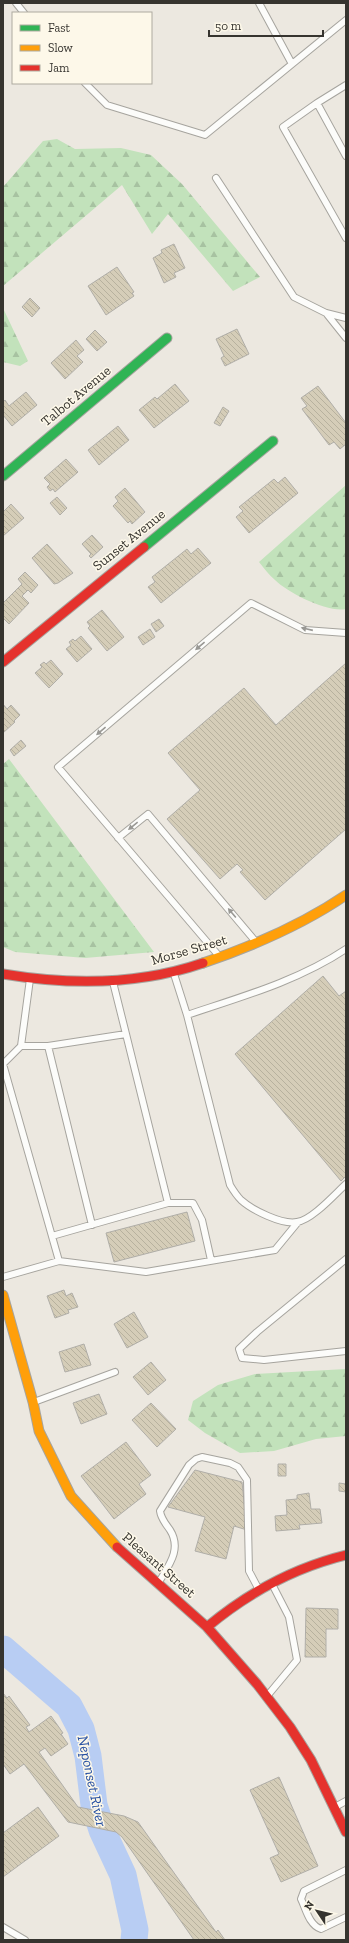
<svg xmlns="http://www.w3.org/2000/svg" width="349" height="1943" font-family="'Zilla Slab',serif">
<defs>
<pattern id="forest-firs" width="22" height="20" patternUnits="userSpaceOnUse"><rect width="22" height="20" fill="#c2e2bb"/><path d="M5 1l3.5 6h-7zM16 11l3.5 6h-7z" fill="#a7c2a1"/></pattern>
<pattern id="building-back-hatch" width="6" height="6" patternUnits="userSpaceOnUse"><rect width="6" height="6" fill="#d5cdb8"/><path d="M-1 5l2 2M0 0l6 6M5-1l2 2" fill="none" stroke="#b7b19e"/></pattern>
</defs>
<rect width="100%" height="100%" fill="#ece8e0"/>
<path fill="url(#forest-firs)" d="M57 139 75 149 121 148 151 155 182 184 260 277 233 291 168 214 152 234 122 185 3 286V187L43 141Z
M3 308 28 361 20 366 3 362Z
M346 485V609C328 613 288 593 275 580 269 575 264 568 259 562Z
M9 759 154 952 85 958 15 952 3 947V764Z
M346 1369V1436L316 1439 274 1451 240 1453 205 1433 188 1420 193 1401 218 1385 255 1374Z"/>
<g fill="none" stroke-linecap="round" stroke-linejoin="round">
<path stroke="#b8cdf3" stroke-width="27" d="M3 1649 69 1706 81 1729 88 1756 94 1805 102 1830 123 1875 135 1930 134 1940"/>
</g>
<path fill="url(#building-back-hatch)" stroke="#b0aea8" d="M174 244 185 268 174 273 176 277 164 283 153 258 162 253 161 250Z
M117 267 134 292 132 293 134 296 106 315 88 286Z
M30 298 40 308 32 317 22 307Z
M237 329 249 354 225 366 221 358 224 356 216 339Z
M95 330 107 342 97 351 86 339Z
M76 340 84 350 77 356 83 362 65 379 51 363Z
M175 384 189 401 154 428 139 410 155 397 157 399Z
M318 386 346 423V444L340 449 334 442 329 445 302 409 307 406 301 398Z
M26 392 37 405 12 426 3 415V402L5 400 9 406Z
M223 407 229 411 220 426 214 423Z
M118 426 129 440 99 465 88 450Z
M66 459 78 472 55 492 53 489 50 491 47 487 50 484 44 478Z
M285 477 298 493 249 533 236 517 243 511 239 507 274 479 278 483Z
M125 488 145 512 132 524 130 521 128 523 113 506 118 501 115 497Z
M57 497 67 508 60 515 50 503Z
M11 504 24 518 3 536V512Z
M92 535 103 547 91 558 89 556 91 554 82 544Z
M47 544 73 573 58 583 54 584 32 558Z
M198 548 211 563 161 603 148 587 155 582 152 577 187 549 191 554Z
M25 572 38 585 31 593 28 590 22 596 29 603 9 624 3 618V603L22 584 18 579Z
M102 610 124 637 107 651 88 628 90 626 87 622Z
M159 619 164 626 156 632 151 624Z
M150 629 155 637 143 645 138 637Z
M81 636 92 649 77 662 66 649 71 645 69 642 73 639 75 641Z
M51 660 63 674 49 688 35 673 42 667 40 665 44 662 46 664Z
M346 663V829L265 900 240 872 243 870 237 864 220 879 167 819 200 790 168 753 244 688 276 725Z
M3 704 7 709 11 705 20 715 14 721 15 722 3 733Z
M21 740 26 746 14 756 10 750Z
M323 976 339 996 346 991V1176L341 1181 235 1054Z
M187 1212 195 1241 114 1262 106 1233Z
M64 1290 66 1296 72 1293 78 1307 68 1310 69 1313 55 1318 47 1296Z
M134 1312 148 1337 127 1348 114 1324Z
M84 1344 91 1365 65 1372 59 1352Z
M151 1362 166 1380 148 1395 133 1377Z
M99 1394 107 1414 81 1424 73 1403Z
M151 1403 176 1429 157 1447 132 1420Z
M126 1442 151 1475 139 1484 146 1494 114 1519 81 1476Z
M278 1464H286V1476H278Z
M195 1470 242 1482 247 1530 234 1526 226 1559 195 1551 205 1517 168 1507Z
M339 1483 346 1484V1492L339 1491Z
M309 1493 311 1509H320L322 1523 299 1525 300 1529 276 1531 275 1516 287 1515 286 1500 297 1499V1495Z
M306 1608 338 1609V1629H326V1657H305Z
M3 1693 7 1698 9 1696 30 1725 26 1727 29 1732 51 1716 63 1733 61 1734 68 1744 51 1756 45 1748 39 1752 78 1807 124 1816 138 1822 216 1932 218 1930 225 1940H194L122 1837 116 1832 68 1822 24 1764 10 1774 3 1764Z
M279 1777 318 1866 281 1882 270 1858 279 1854 250 1790Z
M38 1807 59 1836 3 1877V1833Z"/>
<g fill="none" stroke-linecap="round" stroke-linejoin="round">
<g stroke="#a6a49e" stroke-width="8">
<path id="lane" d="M16 3 24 13
M259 3 292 64
M85 83 107 105 205 135 346 20
M346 85 317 103 346 156
M317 103 283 127 346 238
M216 178 294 297 326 313 346 318
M326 313 346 338
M118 838 148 814 256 942
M219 956 58 767 251 603 305 630 346 633
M174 974 187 1015 230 1185C233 1190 237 1196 241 1200 252 1210 282 1225 297 1222 312 1220 335 1194 346 1184
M187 1015C241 997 298 981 346 949
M126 1034 168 1203H193L202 1220 211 1260
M21 1046H48L126 1034 113 982
M48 1046 92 1225
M3 1064 21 1046 30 979
M52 1236 168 1203
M346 1259 257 1332 239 1349 242 1358 264 1360 346 1351
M59 1261 146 1272 275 1250 298 1222
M3 1277 59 1261 3 1064
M34 1402 115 1372
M159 1582C169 1565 182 1549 170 1530 166 1524 161 1519 160 1511L189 1465 196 1459 202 1457 230 1463 238 1467 247 1480 249 1571 258 1588
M268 1695 297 1660 289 1617 272 1584
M335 1807 346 1801
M346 1870 304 1891 301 1899C306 1909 309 1925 321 1929L346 1917
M3 1927 25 1940"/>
</g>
<g stroke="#a6a49e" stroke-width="11">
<path id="fast" d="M3 476 167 338
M144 547 273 441"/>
</g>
<g stroke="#a6a49e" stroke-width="11">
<path id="slow" d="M203 963C253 946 302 925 346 895
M3 1295 33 1402 39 1431 71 1496 117 1547"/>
</g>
<g stroke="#a6a49e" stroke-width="11">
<path id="jam" d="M3 662 144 547
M3 974C69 985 139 985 203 963
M117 1547 207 1627 257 1684 290 1727 311 1760 346 1832
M207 1627C249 1592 293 1568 346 1555"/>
</g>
<use href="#lane" stroke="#fcfcfa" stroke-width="6"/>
<use href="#fast" stroke="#30b455" stroke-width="9"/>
<use href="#slow" stroke="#ff9f0a" stroke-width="9"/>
<use href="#jam" stroke="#e5322d" stroke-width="9"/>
</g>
<defs><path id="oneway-solid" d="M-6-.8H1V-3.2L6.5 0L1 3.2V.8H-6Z"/></defs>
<g fill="#999894">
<use href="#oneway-solid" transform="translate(307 629) rotate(-167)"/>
<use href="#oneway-solid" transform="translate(200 646) rotate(140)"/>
<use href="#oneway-solid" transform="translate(101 731) rotate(140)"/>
<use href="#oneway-solid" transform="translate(133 826) rotate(141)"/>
<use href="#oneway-solid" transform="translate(232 913) rotate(-130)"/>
</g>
<g text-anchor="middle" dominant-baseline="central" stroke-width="3" stroke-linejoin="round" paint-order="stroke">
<g font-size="14" fill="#36342f" stroke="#fdf8e9">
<text transform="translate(76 396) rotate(-40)">Talbot Avenue</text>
<text transform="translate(129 540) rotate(-39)">Sunset Avenue</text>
<text transform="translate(189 950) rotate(-16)">Morse Street</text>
<text transform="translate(159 1565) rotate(41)">Pleasant Street</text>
</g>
<g font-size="15" font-style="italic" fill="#254fa2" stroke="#fdf8e9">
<text transform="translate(92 1781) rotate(78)">Neponset River</text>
</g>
</g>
<rect width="349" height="1943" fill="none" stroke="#36342f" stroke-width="8"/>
<rect x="12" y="12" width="140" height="72" fill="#fdf8e9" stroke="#adaa9f"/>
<rect x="20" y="25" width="20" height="6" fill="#30b455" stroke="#adaa9f"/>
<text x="48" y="32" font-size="12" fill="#36342f">Fast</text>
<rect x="20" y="45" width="20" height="6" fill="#ff9f0a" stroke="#adaa9f"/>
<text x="48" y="52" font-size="12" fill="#36342f">Slow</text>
<rect x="20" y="65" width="20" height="6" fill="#e5322d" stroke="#adaa9f"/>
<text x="48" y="72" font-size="12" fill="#36342f">Jam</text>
<g transform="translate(317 1911) rotate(305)" stroke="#fdf8e9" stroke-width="3" paint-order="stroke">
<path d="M0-3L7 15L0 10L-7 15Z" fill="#36342f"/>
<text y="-6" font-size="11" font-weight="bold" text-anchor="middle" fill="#36342f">N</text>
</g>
<path d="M209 30v6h114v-6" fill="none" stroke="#36342f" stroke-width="2"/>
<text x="215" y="30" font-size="12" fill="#36342f" stroke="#fdf8e9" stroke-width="3" paint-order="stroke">50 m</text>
</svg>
